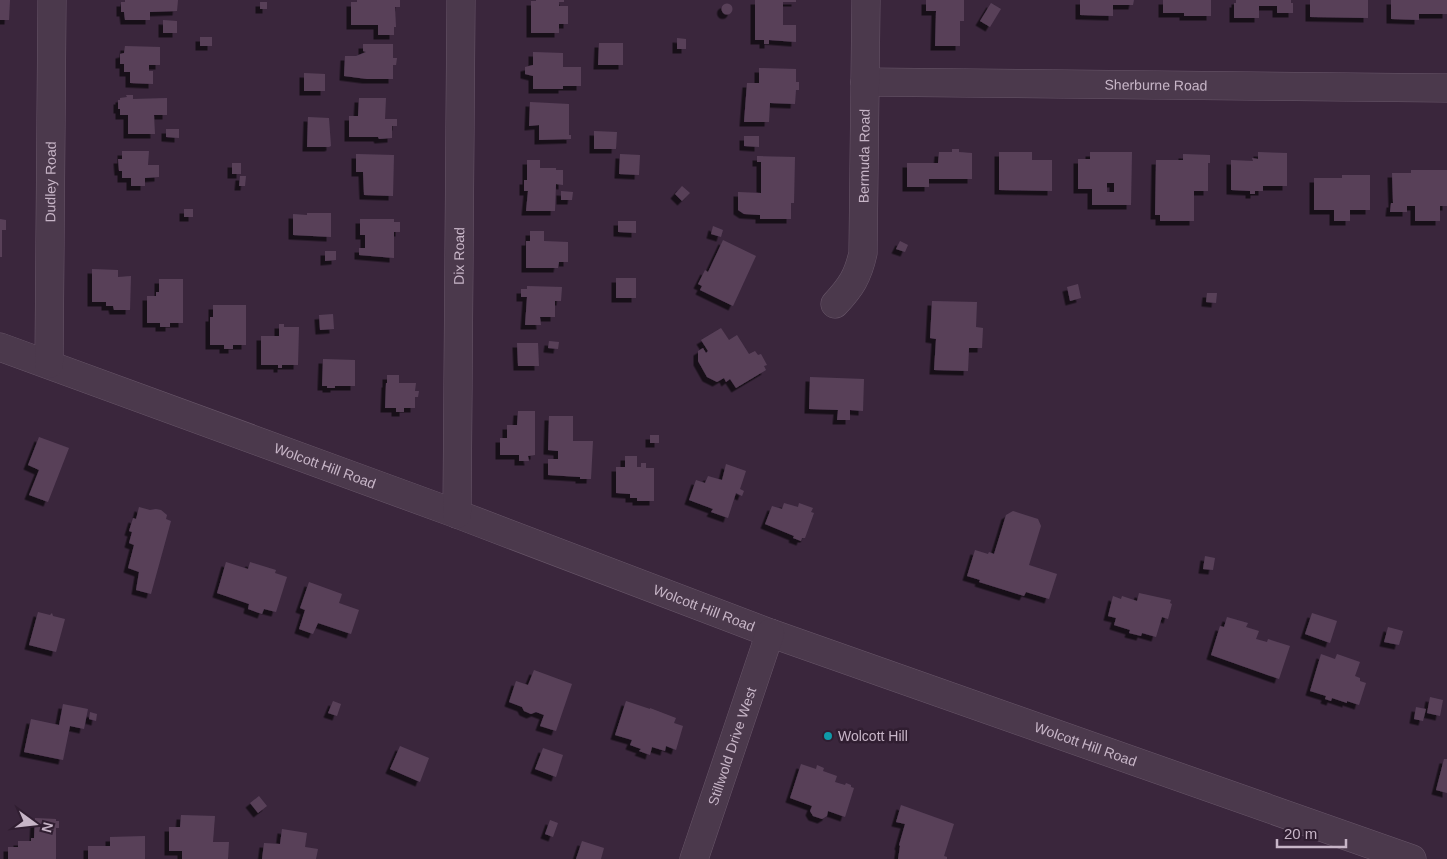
<svg xmlns="http://www.w3.org/2000/svg" width="1447" height="859" font-family="Arial,sans-serif">
<defs>
<filter id="shadow"><feDropShadow dx="-4.5" dy="4.5" stdDeviation="0" flood-color="#0009"/></filter>
</defs>
<rect width="100%" height="100%" fill="#3a263c"/>
<path fill="#584059" fill-rule="evenodd" filter="url(#shadow)" d="M0 0H10L9 20H0Z
M125 0H178L177 11 150 12V20H125L124 12H121V2H125Z
M357 0H400V7H395L396 27H394V35H378V25H351V2H357Z
M536 0H564V2H559V6H568V24H559V33H531V1H536Z
M755 0H796V2H783V25H796V42L769 40V44H764V40H755Z
M926 0H964V21H960V46H935L936 11H926Z
M1080 0H1134L1133 5H1113V16L1080 15Z
M1163 0H1211V16H1184V13H1163Z
M1236 0H1291V3H1293V13H1277V6H1259V18H1234V3H1236Z
M1310 0H1368V18L1310 17Z
M1391 0H1447V14H1419V20L1391 19Z
M260 2H267V9H260Z
M991 3 1001 9 990 27 980 21Z
M721.5 9a5.5 5.5 0 1 1 11 0a5.5 5.5 0 1 1-11 0Z
M163 20 177 21V33H163Z
M200 37H212V46H200Z
M677 38 686 39V49H677Z
M599 43H623V65H598Z
M363 44H393V58H397L396 65H393V79H367L344 76 345 56H356L366 52 363 51Z
M125 46 160 47V65H149V71H153V84L130 83V72H124V64H120V54L124 53Z
M533 52 563 53V67H581V86H563V89H533V76L525 74V67L533 65Z
M759 68 796 69V82H799V90H796L795 104 770 103 769 122H744L747 83H759Z
M304 73 325 74V91H304Z
M126 95H133V99L167 98V115H154L155 134H128V115H120V109H118V100H120V98L127 97Z
M359 98H386L385 119H397V126H392V138L379 139 378 137H349V116H358Z
M530 102 569 104V135H571V139L539 140V125L529 126Z
M308 117 329 118 331 146 329 147H307Z
M166 129H179V138L166 137Z
M594 131 617 132 616 149H594Z
M744 136H759V147L744 146Z
M952 149H959V152L972 153V179H929V187H907V163H938L939 152H952Z
M122 151H149L148 165H159V177L145 178V186H131V178H122V171H119L118 159H122Z
M999 152H1032V160H1052V191L999 190Z
M1090 152H1132L1131 205H1092V189H1078V159H1090ZM1107 183H1114V192H1107Z
M1258 152 1287 153V186H1263V191H1255V194H1250V191L1231 190V160L1253 161 1252 158 1258 159Z
M356 154 394 155 393 196 364 195 363 172H356Z
M620 154 640 155 639 175 619 174Z
M1183 154 1210 155V163H1208V191H1194V221H1160V215H1155L1156 160H1183Z
M757 156 795 157 794 203H791V219H760V215L744 214 738 210V192L761 193V162H757Z
M527 160H540V168H556V170H563V185L556 184 555 211H526L528 191H524V180H527Z
M232 163H241V174H232Z
M1411 170H1447V206H1440V221H1415V206H1407V212H1390L1391 203H1393L1392 173H1411Z
M1342 175H1370V210H1350V221H1334V210H1314V178H1342Z
M240 176H246L245 186H239Z
M682 186 690 193 682 201 675 194Z
M561 191 573 192 572 200H561Z
M184 209H193V217H184Z
M307 213H331V237L293 235V214L307 215Z
M0 219 6 220V230H2V257H0Z
M360 219H394V222H400V232H394V258L359 255V248H365V235H360Z
M618 221H636V233L618 232Z
M713 226 723 230 721 237 711 234Z
M530 231H544V241L568 242V262H559L558 268H526V241H530Z
M723 240 756 256 733 306 700 290 702 286 698 284 705 270 708 272Z
M900 241 908 245 905 252 896 249Z
M325 251H336V260L325 261Z
M92 269 118 270V277L131 276 130 310H114L113 306H106V302H92Z
M616 278H636V298H616Z
M159 279H183V323H170V327H160V323H147V296H156V292H159Z
M1078 284 1081 298 1070 301 1067 287Z
M527 286 562 287 561 301H555V317H540L541 325H525L527 297H521V289H527Z
M1207 293H1217L1216 303 1206 302Z
M932 301 977 302 976 327 983 328 982 348H969L968 371 934 370 936 339 930 338Z
M213 305H246V345H233V349H224V345H210V317H213Z
M333 314 334 329 320 330 319 315Z
M279 324H284V327H299L298 365H282V368H278V365H261V336H279Z
M721 328 729 340 737 335 749 354 755 351 758 355 761 354 767 365 764 366 766 370 736 388 730 379 726 382 724 378 717 382 707 377 698 361V351L703 348 706 353 708 351 701 340Z
M549 341 559 342 558 349 548 348Z
M517 343H538L539 366H518Z
M323 359 355 360V386H335V388H327V386H322Z
M387 375H399V383H416L415 391H419L418 397H415V408H404V412H396V408H385L386 383H387Z
M810 377 864 379 863 411 850 410V420H837L838 410 809 409Z
M518 411H535V455L528 456 529 461H519V455H500V438H507V425H517Z
M549 416H573V441H593L591 479H580V477L548 475V459H558V451L548 450Z
M650 435H659V443H650Z
M39 437 69 448 48 502 29 495 39 470 28 465Z
M625 456H637V467H641V463H646V468H654V501H637V498H630V494L616 493V467H625Z
M726 464 746 471 740 489 744 491 742 496 736 493 728 518 711 512 713 509 689 500 696 480 705 483 708 476 722 480Z
M784 503 798 507 799 503 813 508 811 512 814 513 805 538H802L801 541 793 538 794 536 765 524 772 506 782 509Z
M139 507 150 510 156 509 161 510 167 515 166 519 171 521 151 594 136 590 139 572 128 568 134 545 129 543 132 532 129 531 133 518 136 519Z
M1013 511 1038 519 1041 526 1029 565 1057 574 1049 599 1026 592 1024 596 979 582 980 580 967 576 975 550 988 554 989 552 994 554 1006 515Z
M1205 556 1215 558 1213 570 1203 569Z
M226 562 248 569 250 562 276 570 275 573 287 577 276 612 264 609 262 614 248 609 249 604 217 593Z
M309 582 342 594 339 603 359 610 351 634 318 623 313 634 299 629 305 610 300 608Z
M1139 593 1171 600 1170 603 1172 604 1168 619 1162 617 1156 637 1142 633 1141 636 1129 633 1130 630 1114 625 1116 618 1108 616 1113 596 1121 599 1122 596 1137 601Z
M38 612 50 615 52 613 53 616 65 619 56 652 29 645Z
M1312 613 1337 621 1330 643 1305 634Z
M1227 617 1248 623 1246 627 1259 631 1256 639 1267 642 1268 639 1290 646 1279 679 1211 655 1220 626 1224 627Z
M1388 627 1403 631 1399 645 1384 642Z
M1321 654 1335 659 1337 654 1360 662 1355 676 1360 678V681L1366 683 1359 705 1347 701V703L1332 698 1331 701 1325 699 1326 696 1310 691Z
M534 670 572 684 556 731 540 726 544 715 536 712 531 714 524 711 522 707 509 702 516 681 528 685Z
M1430 697 1443 700 1440 716 1427 713Z
M333 701 341 704 337 716 328 713Z
M626 701 650 709V708L676 718 674 723 683 726 676 750 666 746 665 751 652 747 650 755 639 751 641 749 630 745 632 740 615 735Z
M63 704 88 709 84 729 70 726 63 760 24 752 31 719 59 725Z
M1416 707 1426 709 1423 721 1414 719Z
M90 712 97 714 96 721 89 719Z
M400 746 429 758 420 782 390 769Z
M543 748 563 755 556 777 535 769Z
M1444 759H1447V793L1436 790Z
M801 764 816 769 817 765 824 768 823 771 837 776 835 782 845 785 846 783 851 785V787L854 788 845 817 828 811 827 816 822 819 813 816 810 811 812 806 790 798Z
M259 796 267 806 258 813 250 803Z
M901 805 954 824 944 856 947 857V859H898L900 846 899 845 905 824 896 822Z
M181 815 215 816 213 842H229L228 859H182V851H169V827H180Z
M35 818 56 819V821H59V828H56V859H8V847H18V841H31V838H34Z
M550 820 558 823 553 837 545 834Z
M282 829 307 833 305 847 318 849 316 859H262L264 843 280 844Z
M145 836V859H88V846H110V837Z
M582 841 604 848 601 859H576Z"/>
<g fill="none" stroke-linecap="round" stroke-linejoin="round">
<g stroke="#69576a" stroke-width="29">
<g id="minor">
<path id="s1" d="M865 82 1447 88"/>
<path id="s2" d="M835 304C851 287 858 276 863 253L866 0"/>
<path id="s3" d="M0 347 457 514 770 633 1412 859"/>
<path id="s4" d="M49 364 52 0"/>
<path id="s5" d="M457 514 461 0"/>
<path id="s6" d="M694 859 770 633"/>
</g>
</g>
<use href="#minor" stroke="#4b394c" stroke-width="28"/>
</g>
<circle fill="#0f9aa8" stroke="#301e31" stroke-width="2" cx="828" cy="736" r="5"/>
<g text-anchor="middle" dominant-baseline="central" stroke-width="5" stroke-linejoin="round" paint-order="stroke">
<g font-size="14" fill="#c7b5c7" stroke="#301e31">
<text stroke="none"><textPath href="#s1" startOffset="291">Sherburne Road</textPath></text>
<text stroke="none"><textPath href="#s2" startOffset="156">Bermuda Road</textPath></text>
<text stroke="none"><textPath href="#s4" startOffset="182">Dudley Road</textPath></text>
<text stroke="none"><textPath href="#s5" startOffset="258">Dix Road</textPath></text>
<text stroke="none"><textPath href="#s3" startOffset="346">Wolcott Hill Road</textPath></text>
<text stroke="none"><textPath href="#s3" startOffset="751">Wolcott Hill Road</textPath></text>
<text stroke="none"><textPath href="#s3" startOffset="1156">Wolcott Hill Road</textPath></text>
<text stroke="none"><textPath href="#s6" startOffset="119">Stillwold Drive West</textPath></text>
</g>
<g font-size="14" fill="#c7b5c7" stroke="#301e31" text-anchor="start">
<text x="838" y="736">Wolcott Hill</text>
</g>
</g>
<g transform="translate(35 824) rotate(105)" stroke="#301e31" stroke-width="4" paint-order="stroke">
<path d="M0-4L9 19L0 12L-9 19Z" fill="#c7b5c7"/>
<text y="-8" font-size="14" font-weight="bold" text-anchor="middle" fill="#c7b5c7">N</text>
</g>
<path d="M1277 839v8h69v-8" fill="none" stroke="#c7b5c7" stroke-width="2.5"/>
<text x="1284" y="839" font-size="15" fill="#c7b5c7" stroke="#301e31" stroke-width="4" paint-order="stroke">20 m</text>
</svg>
